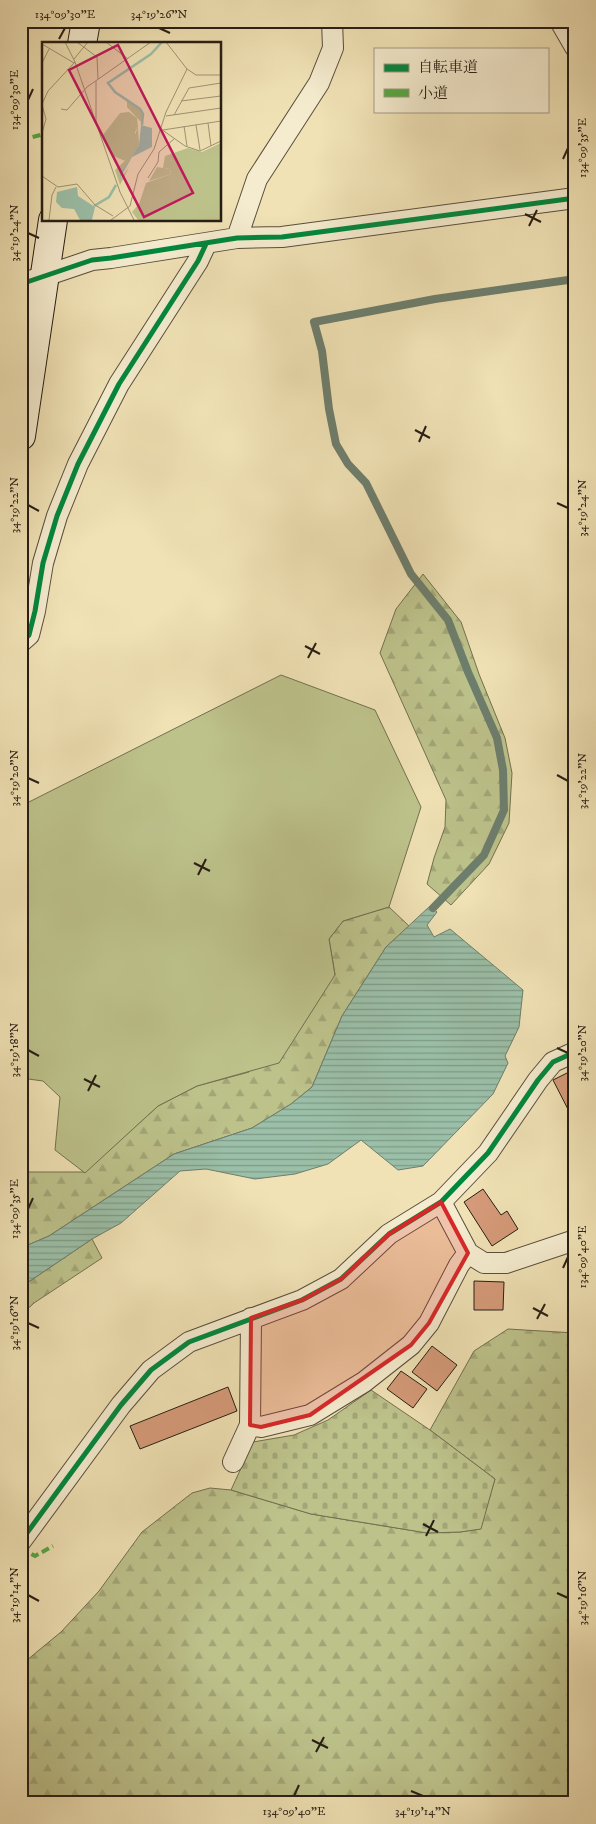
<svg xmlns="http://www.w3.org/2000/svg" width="596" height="1824" font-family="'IM FELL DW Pica','Noto Serif JP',serif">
<defs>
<pattern id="forest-firs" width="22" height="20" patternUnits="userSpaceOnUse" patternTransform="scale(1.25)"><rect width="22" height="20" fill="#bdc28b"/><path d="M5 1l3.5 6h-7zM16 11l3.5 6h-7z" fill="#a2a677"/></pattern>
<pattern id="cemetery-stones" width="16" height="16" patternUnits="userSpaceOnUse" patternTransform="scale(1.25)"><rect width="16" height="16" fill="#bdc28b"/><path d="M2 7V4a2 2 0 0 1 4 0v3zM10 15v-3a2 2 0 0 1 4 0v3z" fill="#a2a677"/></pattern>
<pattern id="water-rules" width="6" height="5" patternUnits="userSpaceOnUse" patternTransform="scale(1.25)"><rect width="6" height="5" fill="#9bbfa8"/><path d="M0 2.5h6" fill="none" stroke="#7e9b88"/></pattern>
</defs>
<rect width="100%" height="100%" fill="#f0e2b5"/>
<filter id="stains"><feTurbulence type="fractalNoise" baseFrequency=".004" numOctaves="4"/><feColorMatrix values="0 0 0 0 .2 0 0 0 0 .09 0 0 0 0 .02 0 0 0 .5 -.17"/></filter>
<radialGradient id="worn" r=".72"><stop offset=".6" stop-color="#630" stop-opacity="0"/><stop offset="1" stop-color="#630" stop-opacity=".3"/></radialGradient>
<path fill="url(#forest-firs)" stroke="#727050" d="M423 574 461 622 479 674 505 738 512 773 509 823 489 864 451 905 427 884 434 858 445 827 446 800 380 653 396 609Z
M389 907 409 926 386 947 342 1016 312 1087 291 1104 252 1128 174 1154 49 1236 21 1248V1173L26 1172H85L158 1106 197 1086 249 1072 335 975 329 939 343 921Z
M92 1239 102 1258 34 1303 21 1315V1287Z
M508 1329 575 1333V1803H21V1665L61 1632 99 1591 142 1532 192 1493 210 1488 231 1490 311 1514 427 1533 460 1532 480 1529 495 1479 430 1430 474 1351Z"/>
<path fill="url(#cemetery-stones)" stroke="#727050" d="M371 1390 430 1430 495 1479 481 1529 460 1532 427 1533 311 1514 231 1490 253 1442 294 1435 328 1420Z"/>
<path fill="#bdc28b" stroke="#727050" d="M281 675 375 710 421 807 389 907 343 921 329 939 335 975 279 1063 197 1086 158 1106 85 1173 55 1150 60 1097 43 1081 21 1078V806Z"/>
<path fill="url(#water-rules)" stroke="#6d7e6d" d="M430 906 437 912 427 925 434 937 450 929 523 990 519 1027 505 1056 508 1063 493 1094 423 1166 398 1170 361 1140 328 1164 295 1174 255 1179 206 1169 180 1171 121 1223 92 1239 21 1287V1248L49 1236 174 1154 252 1128 291 1104 312 1087 342 1016 386 947Z"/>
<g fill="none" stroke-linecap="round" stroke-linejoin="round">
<path stroke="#6d7e6d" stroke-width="8" d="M433 908 484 855 504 810 503 770 497 738 468 672 448 620 411 574 366 483 348 464 336 444 329 409 322 351 314 322 435 299 575 279"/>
</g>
<path fill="#d59a79" stroke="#271d14" d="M575 1069V1123L553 1080Z
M483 1189 501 1215 507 1211 518 1229 492 1246 464 1202Z
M474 1281 504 1282 503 1310H474Z
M432 1346 457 1365 437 1391 412 1372Z
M401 1371 427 1389 413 1408 387 1389Z
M228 1387 237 1411 140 1449 130 1426Z"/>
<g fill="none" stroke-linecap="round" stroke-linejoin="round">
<g stroke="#594e3c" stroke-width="22">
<path id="street" d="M560 21 575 47
M237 238 257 179 319 83 333 48 332 21
M21 284 92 260 111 258 237 238 282 237 575 198
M21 642 29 635 35 611 43 563 57 516 78 464 119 384 198 261 206 244
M441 1202 468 1253 484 1263H506L575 1240
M250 1425 251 1318
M233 1462 250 1425 261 1427 310 1415 364 1382 411 1345 429 1323 459 1265 468 1253
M21 1541 121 1405 151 1370 189 1342 302 1300 341 1279 389 1234 441 1202 488 1153 538 1080 553 1062 575 1052"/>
</g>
<g stroke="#271d14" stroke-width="30">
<path id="secondary" d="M82 44 86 21
M21 436 53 220"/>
</g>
<use href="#street" stroke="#f5eccf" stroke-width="20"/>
<use href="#secondary" stroke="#f5eccf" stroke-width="28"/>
<path stroke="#53a942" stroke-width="4" stroke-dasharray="8 4" stroke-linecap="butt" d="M21 140 44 134
M21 1548 35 1556 53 1546"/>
<g stroke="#f5eccf" stroke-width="8">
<path id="cycleway" d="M21 284 92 260 111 258 237 238 282 237 575 198
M21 642 29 635 35 611 43 563 57 516 78 464 119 384 198 261 206 244
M21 1541 121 1405 151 1370 189 1342 302 1300 341 1279 389 1234 441 1202 488 1153 538 1080 553 1062 575 1052"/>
</g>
<use href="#cycleway" stroke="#00873e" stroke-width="5"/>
</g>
<path fill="#d62828" fill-opacity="0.2" stroke="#d62828" stroke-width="4" stroke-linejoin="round" d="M441 1202 468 1253 429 1323 411 1345 310 1415 261 1427 250 1425 251 1318 302 1300 341 1279 389 1234Z"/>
<path fill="none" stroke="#271d14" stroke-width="2" d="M159 28 170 33M59 39 65 28M28 100 33 89M563 159 568 148M525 214 541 222M529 226 537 210M28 233 39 238M415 430 430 438M419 442 426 426M557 503 568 508M28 505 39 511M305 646 320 654M308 658 316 643M557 775 568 781M28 778 39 783M194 863 210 871M198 875 206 859M557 1048 568 1053M28 1050 39 1056M84 1079 100 1087M88 1091 96 1075M28 1209 33 1198M563 1268 568 1257M533 1308 548 1316M537 1319 545 1304M28 1323 39 1328M423 1524 438 1532M426 1536 434 1520M557 1593 568 1598M28 1595 39 1601M312 1740 328 1748M316 1752 324 1737M411 1791 423 1796M294 1796 299 1785"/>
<g transform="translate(42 42)">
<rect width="179" height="179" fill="#f0e2b5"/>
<path d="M85 57 101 69V82L85 65ZM96 85 97 103 82 126 79 136 87 125 78 143 73 128 83 119ZM179 101V178H96L90 170 97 162 104 141 129 132 128 127 121 126 123 114 146 106 160 110Z" fill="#bdc28b"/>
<path d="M115 125 128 127 129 132 107 139Z" fill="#bdc28b"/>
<path d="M87 70 95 76 96 85 93 90 94 102 83 119 72 114 61 93 78 71Z" fill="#bdc28b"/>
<path d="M99 83 110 86V105L90 115 78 136V132L97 103ZM35 145 36 154 53 165 50 178H38L32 167 20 166 14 160 15 150Z" fill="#9bbfa8"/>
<path fill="none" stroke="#9bbfa8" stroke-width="2.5" d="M100 83 101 72 98 67 73 50 66 41 109 12 120 0M52 164 67 155 74 143"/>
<path fill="none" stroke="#a09375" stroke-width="1" d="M23 0 33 20 78 150 92 178M35 0 55 15 56 37M64 0 86 17M124 0 145 27 154 33H179M0 2 32 21M32 17 46 0M0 21 7 7M139 59 179 54M0 62 6 49 33 20M0 63 4 77 0 91M19 67 25 68 45 45 109 0M132 73 147 46 179 41M124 74 179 66M54 81V39M166 81 169 104M154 83 158 108M142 84 145 104M119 87 143 104 158 109 179 99M121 88 179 79M117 110 132 97M0 134 16 145 35 142 53 163 71 174M106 136 116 120 117 110M7 178 10 153 14 145M69 178 88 164 96 132 112 107 124 70 145 27"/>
<path fill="#c2185b" fill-opacity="0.15" stroke="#c2185b" stroke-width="2.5" d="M76 3 151 151 102 175 27 28Z"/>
<rect width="179" height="179" fill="none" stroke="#271d14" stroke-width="2.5"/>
</g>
<rect width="596" height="1824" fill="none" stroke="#f0e2b5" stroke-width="55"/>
<rect x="374" y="48" width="175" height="65" fill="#f5eccf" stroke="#a39984"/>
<rect x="384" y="64" width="25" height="8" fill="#00873e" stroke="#a39984"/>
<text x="418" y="72" font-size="15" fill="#271d14">自転車道</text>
<rect x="384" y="89" width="25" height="8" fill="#53a942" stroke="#a39984"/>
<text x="418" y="98" font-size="15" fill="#271d14">小道</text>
<rect x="28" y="28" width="540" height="1768" fill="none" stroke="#271d14" stroke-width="2"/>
<g font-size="12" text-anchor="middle" fill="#271d14">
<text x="65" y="18">134°09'30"E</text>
<text x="159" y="18">34°19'26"N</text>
<text transform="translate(14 100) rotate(-90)" y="4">134°09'30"E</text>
<text transform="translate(582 148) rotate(-90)" y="4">134°09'35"E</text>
<text transform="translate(14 233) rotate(-90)" y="4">34°19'24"N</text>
<text transform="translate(14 505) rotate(-90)" y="4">34°19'22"N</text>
<text transform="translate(582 508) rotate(-90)" y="4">34°19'24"N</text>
<text transform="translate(14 778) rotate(-90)" y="4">34°19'20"N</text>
<text transform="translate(582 781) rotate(-90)" y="4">34°19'22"N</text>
<text transform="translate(14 1050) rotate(-90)" y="4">34°19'18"N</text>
<text transform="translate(582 1053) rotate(-90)" y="4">34°19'20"N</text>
<text transform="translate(14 1209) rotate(-90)" y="4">134°09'35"E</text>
<text transform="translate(582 1257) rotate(-90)" y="4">134°09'40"E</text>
<text transform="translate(14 1323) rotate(-90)" y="4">34°19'16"N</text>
<text transform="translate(14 1595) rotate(-90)" y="4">34°19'14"N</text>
<text transform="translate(582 1598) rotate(-90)" y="4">34°19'16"N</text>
<text x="294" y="1815">134°09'40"E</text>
<text x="423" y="1815">34°19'14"N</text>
</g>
<rect width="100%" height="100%" filter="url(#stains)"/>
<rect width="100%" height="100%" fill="url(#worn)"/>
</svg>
